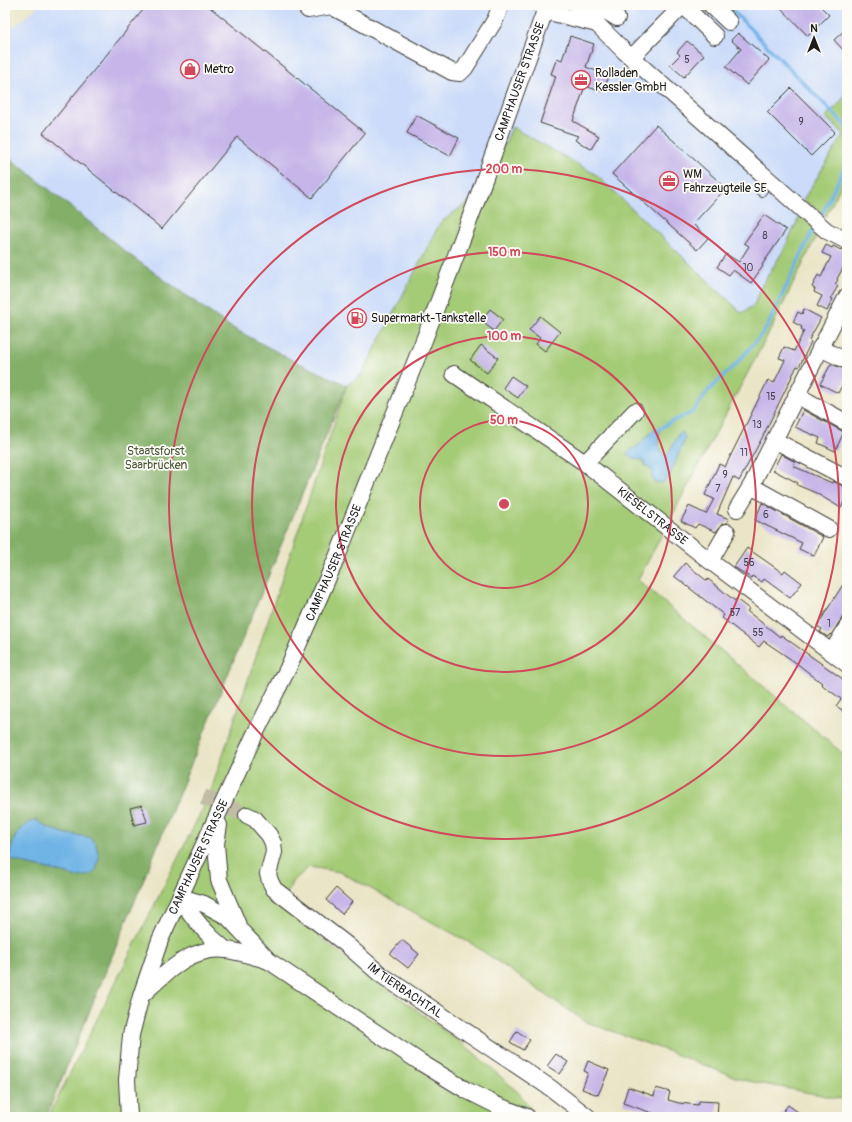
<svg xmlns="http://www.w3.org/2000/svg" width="852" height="1122" font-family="Pangolin,sans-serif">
<rect width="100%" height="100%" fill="#fdfcf7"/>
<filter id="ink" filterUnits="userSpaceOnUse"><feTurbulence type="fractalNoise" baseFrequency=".025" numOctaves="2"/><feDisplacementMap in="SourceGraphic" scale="8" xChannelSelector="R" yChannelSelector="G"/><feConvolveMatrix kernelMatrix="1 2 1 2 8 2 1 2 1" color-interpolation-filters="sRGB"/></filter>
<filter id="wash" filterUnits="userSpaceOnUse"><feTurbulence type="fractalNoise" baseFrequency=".012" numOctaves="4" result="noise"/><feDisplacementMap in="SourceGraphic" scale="16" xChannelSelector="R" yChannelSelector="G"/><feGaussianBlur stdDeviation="0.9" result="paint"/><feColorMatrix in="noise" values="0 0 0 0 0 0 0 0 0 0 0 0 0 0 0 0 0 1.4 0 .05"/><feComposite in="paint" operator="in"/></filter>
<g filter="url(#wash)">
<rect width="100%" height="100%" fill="#eae5c6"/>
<path fill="#cbdbf9" d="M40 5H841L847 11V91L841 102 825 117 844 134 803 200 800 216 783 251 762 285 754 305 742 313 595 174 485 189 361 376 347 385 292 360 229 326 131 256 24 169 5 155V34Z"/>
<path fill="#a4cb76" stroke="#607449" d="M847 91V174L826 216 803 200 844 134 825 117 841 102Z
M512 127 595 174 742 313 754 305 762 285 783 251 800 216 819 231 772 327 638 580 847 757V1100L743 1080 662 1049 586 1022 472 944 340 872 309 867 292 882 282 905 342 955 472 1051 520 1094 536 1117H48L209 796 347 385 361 376 440 223 485 189Z"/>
<path fill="#83af67" stroke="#506642" d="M5 155 24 169 131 256 229 326 292 360 347 385 46 1117H5Z"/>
<path fill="#70b4e6" stroke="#466881" d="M654 429 660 431 658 444 664 455H667L679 434 683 432 685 439 670 475 662 484 661 482 655 483 652 478 651 469 646 466 642 460 636 459 626 454 641 443Z
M36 820 48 828 67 834 89 837 96 844 99 858 96 870 91 875 78 877 45 868 29 865 9 859C13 839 16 827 36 820Z"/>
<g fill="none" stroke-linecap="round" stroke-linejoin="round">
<path stroke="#70b4e6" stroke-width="3.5" d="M727 5 845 125 847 130
M822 214 847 162
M658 430 669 423 693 412 708 391 736 364 752 346 767 327 813 230"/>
</g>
<g id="blocks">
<path fill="#c5b5e8" d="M147 5H207L365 133 312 198 237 137 162 229 43 133Z
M778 5H819L829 15 808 36Z
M847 28V54L834 40Z
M738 33 769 60 747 85 726 67 741 49 731 40Z
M570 36 594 44 586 67 609 76 603 92 585 86 573 121 599 136 591 149 575 140 578 136 540 123 556 76 551 74 557 58 562 60Z
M687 41 704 55 684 77 670 65 680 55 677 52Z
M791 88 835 132 811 156 767 112Z
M416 115 459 138 450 156 407 133Z
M656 125 726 188 693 224 708 238 697 250 612 174Z
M760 185 768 191 762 198 754 192Z
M764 215 786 230 762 265 763 266 751 283 733 270 729 275 717 267 726 254 739 262 749 246 744 243Z
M826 245 832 248 833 246 841 250V249L847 250V260L837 279 838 280 835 284 838 286 831 298 833 299 827 311 817 306 822 296 814 292 815 289 812 287 818 275 821 277 831 257 822 253Z
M490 309 503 319 494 331 481 321Z
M804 309 821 318 809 340 811 342 799 367 797 366 762 438 739 481 733 477 717 514 729 519 727 523 722 524 716 532 698 524 695 528 681 521 689 506 706 514 714 499 705 495 719 464 725 467 768 380 774 383 785 360 779 358 784 347 794 351 804 331 801 329 802 327 793 322 798 312 802 314Z
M540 316 560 332 545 351 536 344 540 338 529 330Z
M481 345 498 358 487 373 470 360Z
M831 364 847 370V376L838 393 820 384Z
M511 376 526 386 518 398 503 388Z
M803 410 844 432 835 451 818 443 820 438 795 427Z
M781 454 795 462 793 466 832 483 833 481 847 488V496L841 508 816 493 797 485 798 483 773 470Z
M762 503 823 537 814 556 799 549 802 543 755 520Z
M747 548 783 573 785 570 802 583 790 598 764 579 762 582 752 576 751 578 734 567Z
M685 563 707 581 708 579 735 601 736 599 749 609 747 611 780 637 781 635 847 682V713L836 706 841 699 821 684 822 683 795 662 764 641 759 647 722 618 724 615 674 576Z
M847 578V610L831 635 830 634 828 637 820 632 822 629 817 626Z
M142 805 147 822 134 825 130 808Z
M336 888 352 902 342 914 326 900Z
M402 940 419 954 408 968 390 954Z
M517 1031 530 1040 523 1050 510 1042Z
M556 1054 568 1062 560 1074 547 1066Z
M588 1061 609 1070 598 1095 582 1089 588 1073 584 1071Z
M628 1087 654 1096 656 1088 670 1092 668 1100 679 1103 698 1105 699 1101 718 1102 717 1117H669L655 1114 623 1103Z
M788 1105 805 1117H779Z"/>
</g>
</g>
<g filter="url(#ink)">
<use href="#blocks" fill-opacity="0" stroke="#3b3a36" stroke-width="1"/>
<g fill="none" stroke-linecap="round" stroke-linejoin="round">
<path stroke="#c1bda4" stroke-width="16" stroke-dasharray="16 8" stroke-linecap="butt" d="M694 12 701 5
M203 797 247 815"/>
<g stroke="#3b3a36" stroke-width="18">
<g id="minor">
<path d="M304 5 308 10 331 6 452 72 460 73 465 68 495 20 501 5"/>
<path d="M577 5 594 18 598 25 624 51 813 219 827 231 847 241"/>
<path d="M596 5 617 18"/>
<path d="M683 5 715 36"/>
<path d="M711 5 729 22"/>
<path d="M545 11 597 24"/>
<path d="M632 57 683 5"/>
<path d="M820 348 847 361"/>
<path id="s1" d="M454 374 585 463 710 561 847 664"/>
<path d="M796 395 847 423"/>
<path d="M774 440 847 478"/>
<path d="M585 463 635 411"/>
<path d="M751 486 829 529"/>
<path d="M737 509 751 486 847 296"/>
<path d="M710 561 727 532"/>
<path d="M832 652 847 627"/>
<path id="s2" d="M247 815 255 819 269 835 273 843 274 852 268 874 270 881 274 889 347 945 380 974 552 1089 588 1117"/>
<path d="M219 825 216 844 219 880 238 925"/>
<path d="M180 897 204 904 228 917 269 961 420 1062 466 1090 496 1105 527 1117"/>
<path d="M180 897C192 918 207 935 226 950"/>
<path d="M142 995C166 973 191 945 227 950 241 952 256 957 269 961"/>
<path id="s3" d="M129 1117 127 1080 131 1035 141 996 160 940 254 736 288 668 337 557 424 340 475 205 547 5"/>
</g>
</g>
<use href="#minor" stroke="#fff" stroke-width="16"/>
</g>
</g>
<g fill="none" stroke="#d1495b" stroke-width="2">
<circle cx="504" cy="504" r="84"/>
<circle cx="504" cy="504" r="168"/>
<circle cx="504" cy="504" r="252"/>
<circle cx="504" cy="504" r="335"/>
</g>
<defs>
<g id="shop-ring" transform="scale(1)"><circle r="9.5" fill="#fdfcf7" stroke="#d1495b" stroke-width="1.5"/><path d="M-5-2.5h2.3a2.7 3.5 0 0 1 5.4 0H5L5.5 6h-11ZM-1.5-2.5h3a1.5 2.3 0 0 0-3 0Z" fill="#d1495b"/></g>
<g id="office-ring" transform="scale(1)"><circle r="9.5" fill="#fdfcf7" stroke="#d1495b" stroke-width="1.5"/><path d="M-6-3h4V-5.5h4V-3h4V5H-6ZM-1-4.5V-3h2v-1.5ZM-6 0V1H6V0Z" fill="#d1495b"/></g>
<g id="fuel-ring" transform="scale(1)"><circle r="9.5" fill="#fdfcf7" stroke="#d1495b" stroke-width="1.5"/><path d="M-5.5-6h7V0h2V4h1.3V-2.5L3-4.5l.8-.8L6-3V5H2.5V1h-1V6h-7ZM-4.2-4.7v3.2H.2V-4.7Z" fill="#d1495b"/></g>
</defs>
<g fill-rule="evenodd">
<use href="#shop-ring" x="190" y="69"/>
<use href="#office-ring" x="581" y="80"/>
<use href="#office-ring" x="669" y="181"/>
<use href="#fuel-ring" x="357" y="318"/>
</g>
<g text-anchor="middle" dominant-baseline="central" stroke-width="3.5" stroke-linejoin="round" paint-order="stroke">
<g font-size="10" fill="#46424f">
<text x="687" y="60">5</text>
<text x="801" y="122">9</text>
<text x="765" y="236">8</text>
<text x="748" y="268">10</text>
<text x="771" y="397">15</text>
<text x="757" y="425">13</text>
<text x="744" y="453">11</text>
<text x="725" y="475">9</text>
<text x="718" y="489">7</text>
<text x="766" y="515">6</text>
<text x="749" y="563">56</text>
<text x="735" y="613">57</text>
<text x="829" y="624">1</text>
<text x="758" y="633">55</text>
</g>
<g font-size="12" fill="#1c1c1c" stroke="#fdfcf7" text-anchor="start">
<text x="204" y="69">Metro</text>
<text x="595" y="73">Rolladen<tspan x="595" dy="14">Kessler GmbH</tspan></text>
<text x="683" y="174">WM<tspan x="683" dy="14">Fahrzeugteile SE</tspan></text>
<text x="371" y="318">Supermarkt-Tankstelle</text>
</g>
<g font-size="12" fill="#1c1c1c" stroke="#fdfcf7">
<text stroke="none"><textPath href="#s3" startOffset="1113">CAMPHAUSER STRASSE</textPath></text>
<text stroke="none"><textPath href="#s1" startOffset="244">KIESELSTRASSE</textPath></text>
<text stroke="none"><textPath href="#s3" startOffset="597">CAMPHAUSER STRASSE</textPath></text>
<text stroke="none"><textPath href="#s3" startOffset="273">CAMPHAUSER STRASSE</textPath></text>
<text stroke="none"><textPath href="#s2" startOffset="253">IM TIERBACHTAL</textPath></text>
</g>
<g font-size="12" fill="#4c593c" stroke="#fdfcf7">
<text x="156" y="451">Staatsforst<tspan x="156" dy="14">Saarbrücken</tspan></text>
</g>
</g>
<circle cx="504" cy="504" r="6" fill="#d1495b" stroke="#fdfcf7" stroke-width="2"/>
<g font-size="12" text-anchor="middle" font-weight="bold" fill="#d1495b" stroke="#fdfcf7" stroke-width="3.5" stroke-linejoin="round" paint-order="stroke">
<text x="504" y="173">200 m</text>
<text x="504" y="256">150 m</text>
<text x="504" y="340">100 m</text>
<text x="504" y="424">50 m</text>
</g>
<rect width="852" height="1122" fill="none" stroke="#fdfcf7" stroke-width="20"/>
<g transform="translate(814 38)" stroke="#fdfcf7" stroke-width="3" paint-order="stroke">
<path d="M0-3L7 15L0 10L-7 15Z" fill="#1c1c1c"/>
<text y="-6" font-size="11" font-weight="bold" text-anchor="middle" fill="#1c1c1c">N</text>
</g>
</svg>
